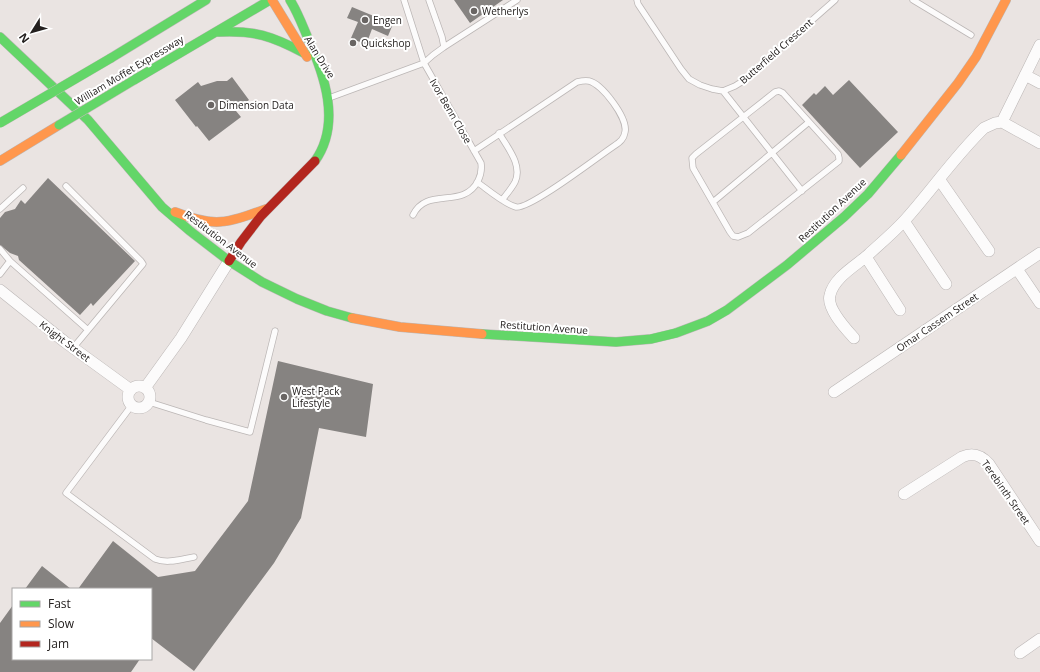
<svg xmlns="http://www.w3.org/2000/svg" width="1040" height="672" font-family="'Open Sans',sans-serif">
<rect width="100%" height="100%" fill="#eae4e2"/>
<path fill="#868381" d="M454 0H503L470 23Z
M352 7 393 24 388 36 372 29 366 45 351 38 358 22 347 18Z
M232 77 249 100 236 111 241 117 209 141 197 126 196 127 175 100 198 82 201 86 217 81H227Z
M849 80 898 132 860 168 802 105 814 93 816 95 825 86 833 95Z
M48 178 135 261 93 306 91 303 80 315 19 260 18 256 10 253 0 245V218L5 212 15 209 21 200 25 204Z
M278 361 373 384 366 437 319 428 301 518 274 563 194 671 151 638V589H78L113 541 158 577 195 571 248 501Z
M42 566 71 589H25Z
M13 605V659H140L131 672H0V623Z"/>
<g fill="none" stroke-linecap="round" stroke-linejoin="round">
<g stroke="#bbb6b5" stroke-width="7">
<path id="lane" d="M404 0 424 63 481 163C482 170 481 175 478 181 463 210 427 186 413 215
M429 0 442 37 444 47
M637 0 638 4 681 69 689 79 700 85 712 89 723 91 735 86 743 81 835 0
M913 0 971 35
M723 91 802 191
M779 91 783 93 838 154 839 158V161L748 233 738 237 733 236 730 232 693 168 692 158 696 154 775 92Z
M329 98 424 63 433 55 444 47 517 0
M499 133C507 147 523 165 515 182 512 188 506 195 502 200
M474 151 577 82C581 81 585 80 589 81 602 84 628 118 625 132 624 139 620 142 614 146 599 156 529 210 516 207 504 204 487 189 477 182
M66 186 141 261 143 264 88 330
M713 202 809 122
M0 209 23 188
M0 249 10 261 88 330 73 348
M0 274 10 261
M149 402 206 420 250 432 275 331
M132 405 66 493 155 559C168 564 181 559 194 557"/>
</g>
<g stroke="#bbb6b5" stroke-width="12">
<path id="street" d="M1025 75 1040 83
M1002 122 1040 45
M939 179 989 251
M904 221 946 284
M866 257 900 310
M1017 269 1040 303
M0 290 65 342 131 390
M854 338C846 329 826 308 830 295 834 277 857 265 869 254 881 243 894 232 905 220 932 190 955 156 984 128L995 123 1002 122 1040 143
M128 397a11 11 0 1 1 22 0a11 11 0 1 1-22 0Z
M145 388 181 338 229 261
M834 392 1040 253
M904 494 962 457C973 452 981 455 989 464L1040 541
M1020 653 1040 639"/>
</g>
<g stroke="#bbb6b5" stroke-width="10">
<path id="fast" d="M290 0C297 11 302 24 307 36 324 74 342 123 315 161
M218 32C254 30 272 36 304 53
M0 37 88 120 162 207 190 231 229 261 262 282 297 299 327 311 352 318
M111 58 206 0
M134 80 270 0
M482 334 616 342 651 339 676 333 708 321 727 310 787 265 844 217 868 194 901 155"/>
</g>
<g stroke="#bbb6b5" stroke-width="10">
<path id="slow" d="M272 0 307 57
M901 155 958 83 976 57 1006 0
M0 161 59 125
M175 212C215 228 227 223 266 209
M352 318 400 327 482 334"/>
</g>
<g stroke="#bbb6b5" stroke-width="10">
<path id="jam" d="M229 261 241 242 261 216 315 161"/>
</g>
<use href="#lane" stroke="#fcfbfb" stroke-width="5.5"/>
<use href="#street" stroke="#fcfbfb" stroke-width="11"/>
<use href="#fast" stroke="#63d668" stroke-width="9"/>
<use href="#slow" stroke="#ff974d" stroke-width="9"/>
<use href="#jam" stroke="#b3261e" stroke-width="9"/>
<g stroke="#c4bab9" stroke-width="10" stroke-linecap="butt">
<path id="fast-bridge" d="M0 123 111 58
M59 125 134 80"/>
</g>
<use href="#fast-bridge" stroke="#63d668" stroke-width="9"/>
</g>
<g fill="#696563" stroke="#fff" stroke-width="1.5">
<circle cx="474" cy="11" r="4"/>
<circle cx="365" cy="20" r="4"/>
<circle cx="353" cy="43" r="4"/>
<circle cx="211" cy="105" r="4"/>
<circle cx="284" cy="397" r="4"/>
</g>
<g text-anchor="middle" dominant-baseline="central" stroke-width="4" stroke-linejoin="round" paint-order="stroke">
<g font-size="10" fill="#24201f" stroke="#fff" text-anchor="start">
<text x="482" y="11">Wetherlys</text>
<text x="373" y="20">Engen</text>
<text x="361" y="43">Quickshop</text>
<text x="219" y="105">Dimension Data</text>
<text x="292" y="391">West Pack<tspan x="292" dy="12">Lifestyle</tspan></text>
</g>
<g font-size="10" fill="#24201f" stroke="#fff">
<text transform="translate(776 51) rotate(-41)">Butterfield Crescent</text>
<text transform="translate(320 57) rotate(58)">Alan Drive</text>
<text transform="translate(129 70) rotate(-31)">William Moffet Expressway</text>
<text transform="translate(451 111) rotate(60)">Ivor Benn Close</text>
<text transform="translate(832 210) rotate(-43)">Restitution Avenue</text>
<text transform="translate(221 239) rotate(37)">Restitution Avenue</text>
<text transform="translate(937 322) rotate(-34)">Omar Cassem Street</text>
<text transform="translate(544 327) rotate(4)">Restitution Avenue</text>
<text transform="translate(65 341) rotate(37)">Knight Street</text>
<text transform="translate(1006 492) rotate(55)">Terebinth Street</text>
</g>
</g>
<rect x="12" y="588" width="140" height="72" fill="#ffffff" stroke="#a7a6a5"/>
<rect x="20" y="601" width="20" height="6" fill="#63d668" stroke="#a7a6a5"/>
<text x="48" y="608" font-size="12" fill="#24201f">Fast</text>
<rect x="20" y="621" width="20" height="6" fill="#ff974d" stroke="#a7a6a5"/>
<text x="48" y="628" font-size="12" fill="#24201f">Slow</text>
<rect x="20" y="641" width="20" height="6" fill="#b3261e" stroke="#a7a6a5"/>
<text x="48" y="648" font-size="12" fill="#24201f">Jam</text>
<g transform="translate(32 32) rotate(233)" stroke="#ffffff" stroke-width="3" paint-order="stroke">
<path d="M0-3L7 15L0 10L-7 15Z" fill="#24201f"/>
<text y="-6" font-size="11" font-weight="bold" text-anchor="middle" fill="#24201f">N</text>
</g>
</svg>
